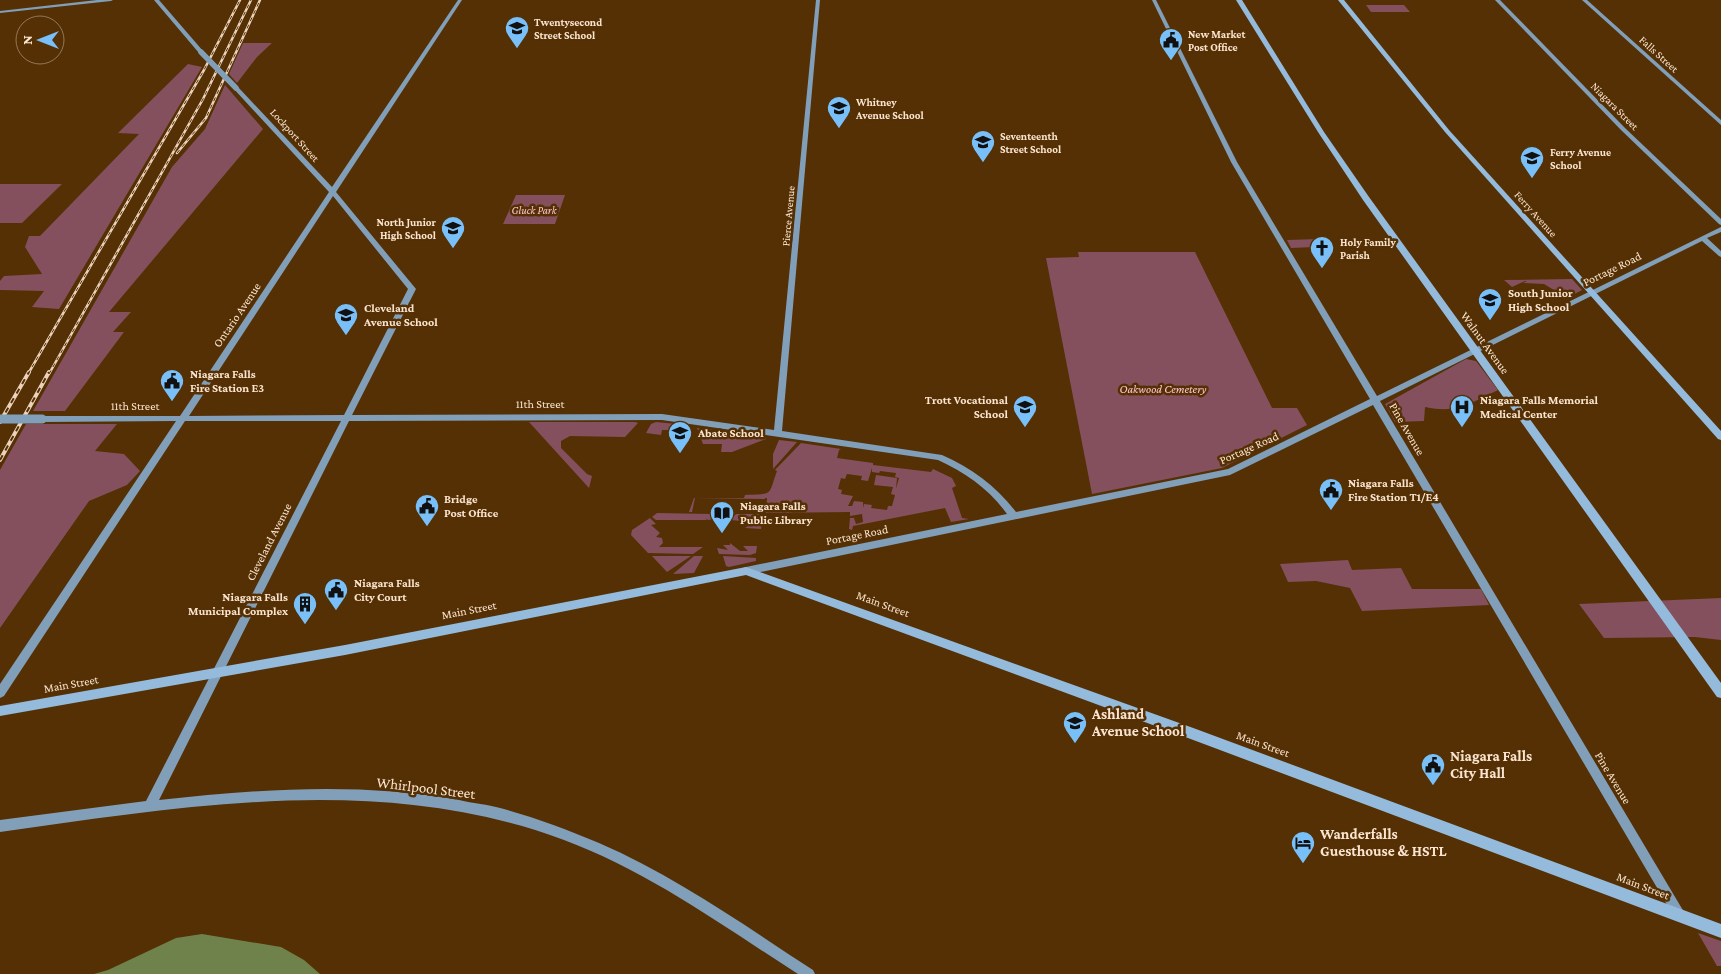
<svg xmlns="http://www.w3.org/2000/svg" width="1721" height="974" font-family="'Crimson Pro',serif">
<rect width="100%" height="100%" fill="#543004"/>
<path fill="#84505d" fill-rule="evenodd" d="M1366 5H1404L1410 12H1371Z
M243 43H272L257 57 237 83 229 74Z
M188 64 202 67 59 309 32 307 44 291 0 290V281L4 276 42 274 25 247 29 236H40L139 134 118 133Z
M225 85 263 129 109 312H131L113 332H124L65 411H33L172 167 205 129Z
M0 184H62L22 223H0Z
M516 195H565L555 224H503Z
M1319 239 1328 254H1322L1314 247 1291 248 1287 240Z
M1078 252H1195L1272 408H1297L1307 425 1222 468 1092 494 1046 258 1079 257Z
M1572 279 1582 290 1567 298 1544 284 1523 283 1527 281H1525L1512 287 1504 280Z
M1466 359 1476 361 1498 390C1470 403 1458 414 1425 407L1424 421 1395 422 1385 404Z
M529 422H635L638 423 625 437 570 436 561 441V448L587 474 592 476 589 488Z
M656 422 676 424V426H673L672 430H662L661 435 646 433 651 424Z
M26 424H117L95 451 124 454 140 471 127 485 89 501 0 628V470Z
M697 428 765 437 766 439 732 452H721L722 444H703Z
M779 440 797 442 773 469V454Z
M801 443 841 449 839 450 837 458 873 463V465L931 472 933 469 952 478 956 486 952 488 962 518 969 519 951 522 945 508 853 526 852 530 849 529 850 518H854L856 524 863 522 862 514 850 516V512L766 513 767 498H765V499L695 498 692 512H689L694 498H744L745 495C775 494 768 495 777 471L775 470ZM872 468V472L879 473 880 471 896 473 895 477 899 478 896 489 897 478 876 475 874 485 893 487 891 494 895 495 892 506H888L887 510 871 508 872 505 864 504 863 508V502L854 501 852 506H848L853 496 841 494 842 490 838 489 841 478 845 479 847 474 862 476 861 480 868 481Z
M657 513 711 514 715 519 713 518 714 519 708 520 705 518 707 520H656L652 517Z
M736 514H759L762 523 761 529 745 528 754 522 730 520Z
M650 518 656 524 651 525 660 533 656 537 662 538 663 543 659 547H703L693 554 648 553 631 535 632 530Z
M730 543 740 551H748L743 546H757L756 553 750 555 719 554 717 548 728 550 723 545H730Z
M652 556H691L667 572Z
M694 556H703L694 573 673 574Z
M723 556 756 558V561L729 567 726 566Z
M1348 560 1352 570 1401 568 1412 589H1481L1489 605 1362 611 1350 588 1316 581 1288 582 1280 564Z
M1721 598V640L1695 637 1604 638 1579 604Z
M1698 933 1721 941V966H1717Z"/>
<path fill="#6f824b" d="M202 934 281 947 304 960 320 974H94L108 970 176 938Z"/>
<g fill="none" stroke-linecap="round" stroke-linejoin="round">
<path fill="#819fb9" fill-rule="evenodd" d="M97 0H113L111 1 0 13V11Z
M154 0H159L203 51V53H199Z
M458 0H462L336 192 416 289 352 415 662 414 774 430 816 0H820L782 431 942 455C972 468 996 486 1016 512L1228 469 1370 399 1231 162 1152 0H1156L1237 162 1377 396 1721 227V232L1707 238 1721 251V257L1719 256 1702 241 1380 401 1684 912 1686 916 1684 920 1680 922 1676 920 1373 405 1230 475 746 575 743 574 741 571 743 568 746 567 1007 514C989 489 966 473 938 460L662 420 349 421 159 800C259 789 359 782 459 800 471 803 484 804 496 807 531 816 566 829 599 843 675 876 744 925 813 970L815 974H798C723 926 648 871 564 840 381 772 187 806 0 832V820L146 801 341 421H185L4 696 0 698V684L176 421 42 422 38 419 42 416H180L329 192 233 88 238 87 332 187ZM333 196 408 289 344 415 189 416Z
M1495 0H1500L1625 128 1721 219V225L1719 224 1621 130Z
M1582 0H1587L1721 120V125Z"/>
<path fill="#94badc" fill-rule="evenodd" d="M1236 0H1242L1324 132 1369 197 1721 683V698L1717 697 1363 200 1318 132Z
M1338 0H1344L1449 130 1721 431V440L1718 439 1445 132Z
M746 567 1196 729 1721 924V938L1196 741 746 575 345 655 0 716V706L345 645Z"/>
<g stroke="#ead2bb" stroke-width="2.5">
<path id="rail-far1" d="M177 153 206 118 260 0
M28 374 204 70 240 0
M49 374 203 99 251 0"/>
</g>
<g stroke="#ead2bb" stroke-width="4">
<path id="rail" d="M0 422 29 372
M0 460 49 372"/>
</g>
<use href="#rail-far1" stroke="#543004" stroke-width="1" stroke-dasharray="4" stroke-linecap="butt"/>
<use href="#rail" stroke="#543004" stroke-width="2" stroke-dasharray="5.5" stroke-linecap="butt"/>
<path stroke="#819fb9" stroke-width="5.5" d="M201 52 236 88"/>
<path stroke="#819fb9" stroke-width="9" d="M0 419H42"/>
</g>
<defs>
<g id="school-pin" transform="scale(1.25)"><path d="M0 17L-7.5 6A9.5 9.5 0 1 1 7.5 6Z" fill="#79bff8" stroke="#543004"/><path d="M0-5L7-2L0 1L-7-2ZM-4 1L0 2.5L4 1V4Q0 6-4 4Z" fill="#111"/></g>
<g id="civic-pin" transform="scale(1.25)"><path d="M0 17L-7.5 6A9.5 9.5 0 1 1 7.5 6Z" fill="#79bff8" stroke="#543004"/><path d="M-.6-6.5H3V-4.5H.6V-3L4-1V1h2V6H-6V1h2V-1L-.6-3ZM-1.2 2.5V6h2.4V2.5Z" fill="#111"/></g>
<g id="church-pin" transform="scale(1.25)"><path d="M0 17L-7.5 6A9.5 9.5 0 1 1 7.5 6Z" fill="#79bff8" stroke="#543004"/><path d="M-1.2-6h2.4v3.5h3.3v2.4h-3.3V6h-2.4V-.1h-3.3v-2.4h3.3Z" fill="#111"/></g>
<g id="hospital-pin" transform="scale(1.25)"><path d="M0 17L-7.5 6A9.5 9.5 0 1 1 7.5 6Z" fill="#79bff8" stroke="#543004"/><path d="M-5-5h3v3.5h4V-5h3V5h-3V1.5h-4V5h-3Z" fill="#111"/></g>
<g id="library-pin" transform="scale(1.25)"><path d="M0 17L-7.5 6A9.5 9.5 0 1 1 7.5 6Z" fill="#79bff8" stroke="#543004"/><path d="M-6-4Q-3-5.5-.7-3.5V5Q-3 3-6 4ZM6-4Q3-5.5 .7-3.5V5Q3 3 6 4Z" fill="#111"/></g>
<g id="building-pin" transform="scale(1.25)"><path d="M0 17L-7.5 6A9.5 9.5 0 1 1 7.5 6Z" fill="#79bff8" stroke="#543004"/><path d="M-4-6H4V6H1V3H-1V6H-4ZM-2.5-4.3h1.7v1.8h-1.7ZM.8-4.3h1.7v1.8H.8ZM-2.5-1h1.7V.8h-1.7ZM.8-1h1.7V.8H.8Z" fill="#111"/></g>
<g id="hotel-pin" transform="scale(1.25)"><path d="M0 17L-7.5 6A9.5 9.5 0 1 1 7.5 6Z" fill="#79bff8" stroke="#543004"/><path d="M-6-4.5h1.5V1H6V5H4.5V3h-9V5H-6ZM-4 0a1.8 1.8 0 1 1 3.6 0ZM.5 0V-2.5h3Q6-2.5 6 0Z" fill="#111"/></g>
</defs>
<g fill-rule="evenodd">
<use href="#school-pin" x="517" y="28"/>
<use href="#civic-pin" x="1171" y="40"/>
<use href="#school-pin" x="839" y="108"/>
<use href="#school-pin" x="983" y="142"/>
<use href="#school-pin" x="1532" y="158"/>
<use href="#school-pin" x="453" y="228"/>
<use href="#church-pin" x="1322" y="248"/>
<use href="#school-pin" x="1490" y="300"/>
<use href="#school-pin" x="346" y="315"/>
<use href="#civic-pin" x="172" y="381"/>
<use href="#school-pin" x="1025" y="407"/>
<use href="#hospital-pin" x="1462" y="407"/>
<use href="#school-pin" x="680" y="433"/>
<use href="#civic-pin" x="1331" y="490"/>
<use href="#civic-pin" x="427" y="506"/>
<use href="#library-pin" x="722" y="513"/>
<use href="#civic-pin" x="336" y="590"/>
<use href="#building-pin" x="305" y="604"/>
<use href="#school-pin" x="1075" y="723"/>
<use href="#civic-pin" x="1433" y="765"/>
<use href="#hotel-pin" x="1303" y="843"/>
</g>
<g text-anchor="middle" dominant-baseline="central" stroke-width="5" stroke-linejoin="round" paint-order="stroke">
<g font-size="11" font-weight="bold" fill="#fbe5d0" stroke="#543004" text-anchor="start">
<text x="534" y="22">Twentysecond<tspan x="534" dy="13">Street School</tspan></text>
<text x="1188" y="34">New Market<tspan x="1188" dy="13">Post Office</tspan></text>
<text x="856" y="102">Whitney<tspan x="856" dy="13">Avenue School</tspan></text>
<text x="1000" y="136">Seventeenth<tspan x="1000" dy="13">Street School</tspan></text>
<text x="1550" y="152">Ferry Avenue<tspan x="1550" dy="13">School</tspan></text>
<text x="436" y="222" text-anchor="end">North Junior<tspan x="436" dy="13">High School</tspan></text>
<text x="1340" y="242">Holy Family<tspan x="1340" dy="13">Parish</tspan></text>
</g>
<g font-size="11" fill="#fbe5d0" stroke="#543004">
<text transform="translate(1659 54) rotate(42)">Falls Street</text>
<text transform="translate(1615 106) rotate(45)">Niagara Street</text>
<text transform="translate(295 135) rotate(48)">Lockport Street</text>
<text transform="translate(1536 214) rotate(48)">Ferry Avenue</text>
<text transform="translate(788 216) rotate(-85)">Pierce Avenue</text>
</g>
<g font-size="11" font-style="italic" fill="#ffc6d1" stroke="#543004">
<text x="534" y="210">Gluck Park</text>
</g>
<g font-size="12" fill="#fbe5d0" stroke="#543004">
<text transform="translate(1612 269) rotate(-26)">Portage Road</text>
<text transform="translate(237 315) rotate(-56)">Ontario Avenue</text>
<text transform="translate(1485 343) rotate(54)">Walnut Avenue</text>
<text x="540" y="404">11th Street</text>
<text x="135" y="406">11th Street</text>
<text transform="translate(1407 429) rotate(60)">Pine Avenue</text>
<text transform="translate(1249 448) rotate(-24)">Portage Road</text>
<text transform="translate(857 535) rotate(-11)">Portage Road</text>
<text transform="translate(269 542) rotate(-63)">Cleveland Avenue</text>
<text transform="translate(883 604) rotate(20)">Main Street</text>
<text transform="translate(469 610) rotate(-11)">Main Street</text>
<text transform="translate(71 684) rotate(-10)">Main Street</text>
<text transform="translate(1263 744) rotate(20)">Main Street</text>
<text transform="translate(1613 778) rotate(59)">Pine Avenue</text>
<text transform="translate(1643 886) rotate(21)">Main Street</text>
</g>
<g font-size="12" font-weight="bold" fill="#fbe5d0" stroke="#543004" text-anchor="start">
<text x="1508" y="293">South Junior<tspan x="1508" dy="14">High School</tspan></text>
<text x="364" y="308">Cleveland<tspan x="364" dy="14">Avenue School</tspan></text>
<text x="190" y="374">Niagara Falls<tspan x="190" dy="14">Fire Station E3</tspan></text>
<text x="1008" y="400" text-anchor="end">Trott Vocational<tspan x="1008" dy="14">School</tspan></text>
<text x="1480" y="400">Niagara Falls Memorial<tspan x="1480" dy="14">Medical Center</tspan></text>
<text x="698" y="433">Abate School</text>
<text x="1348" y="483">Niagara Falls<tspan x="1348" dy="14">Fire Station T1/E4</tspan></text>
<text x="444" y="499">Bridge<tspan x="444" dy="14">Post Office</tspan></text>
<text x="740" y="506">Niagara Falls<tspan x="740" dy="14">Public Library</tspan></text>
<text x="354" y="583">Niagara Falls<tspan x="354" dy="14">City Court</tspan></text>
<text x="288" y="597" text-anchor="end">Niagara Falls<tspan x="288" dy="14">Municipal Complex</tspan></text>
</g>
<g font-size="12" font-style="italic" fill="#ffc6d1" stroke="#543004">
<text x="1163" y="389">Oakwood Cemetery</text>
</g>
<g font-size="15" font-weight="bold" fill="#fbe5d0" stroke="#543004" text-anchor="start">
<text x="1092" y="714">Ashland<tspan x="1092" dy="17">Avenue School</tspan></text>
<text x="1450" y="756">Niagara Falls<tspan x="1450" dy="17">City Hall</tspan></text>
<text x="1320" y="834">Wanderfalls<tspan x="1320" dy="17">Guesthouse &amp; HSTL</tspan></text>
</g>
<g font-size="15" fill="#fbe5d0" stroke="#543004">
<text transform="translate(426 788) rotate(7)">Whirlpool Street</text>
</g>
</g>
<g transform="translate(40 40) rotate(270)"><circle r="24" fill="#543004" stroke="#977856"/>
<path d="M0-4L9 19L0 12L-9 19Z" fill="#79bff8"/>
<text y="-8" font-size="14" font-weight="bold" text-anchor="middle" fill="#fbe5d0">N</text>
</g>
</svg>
